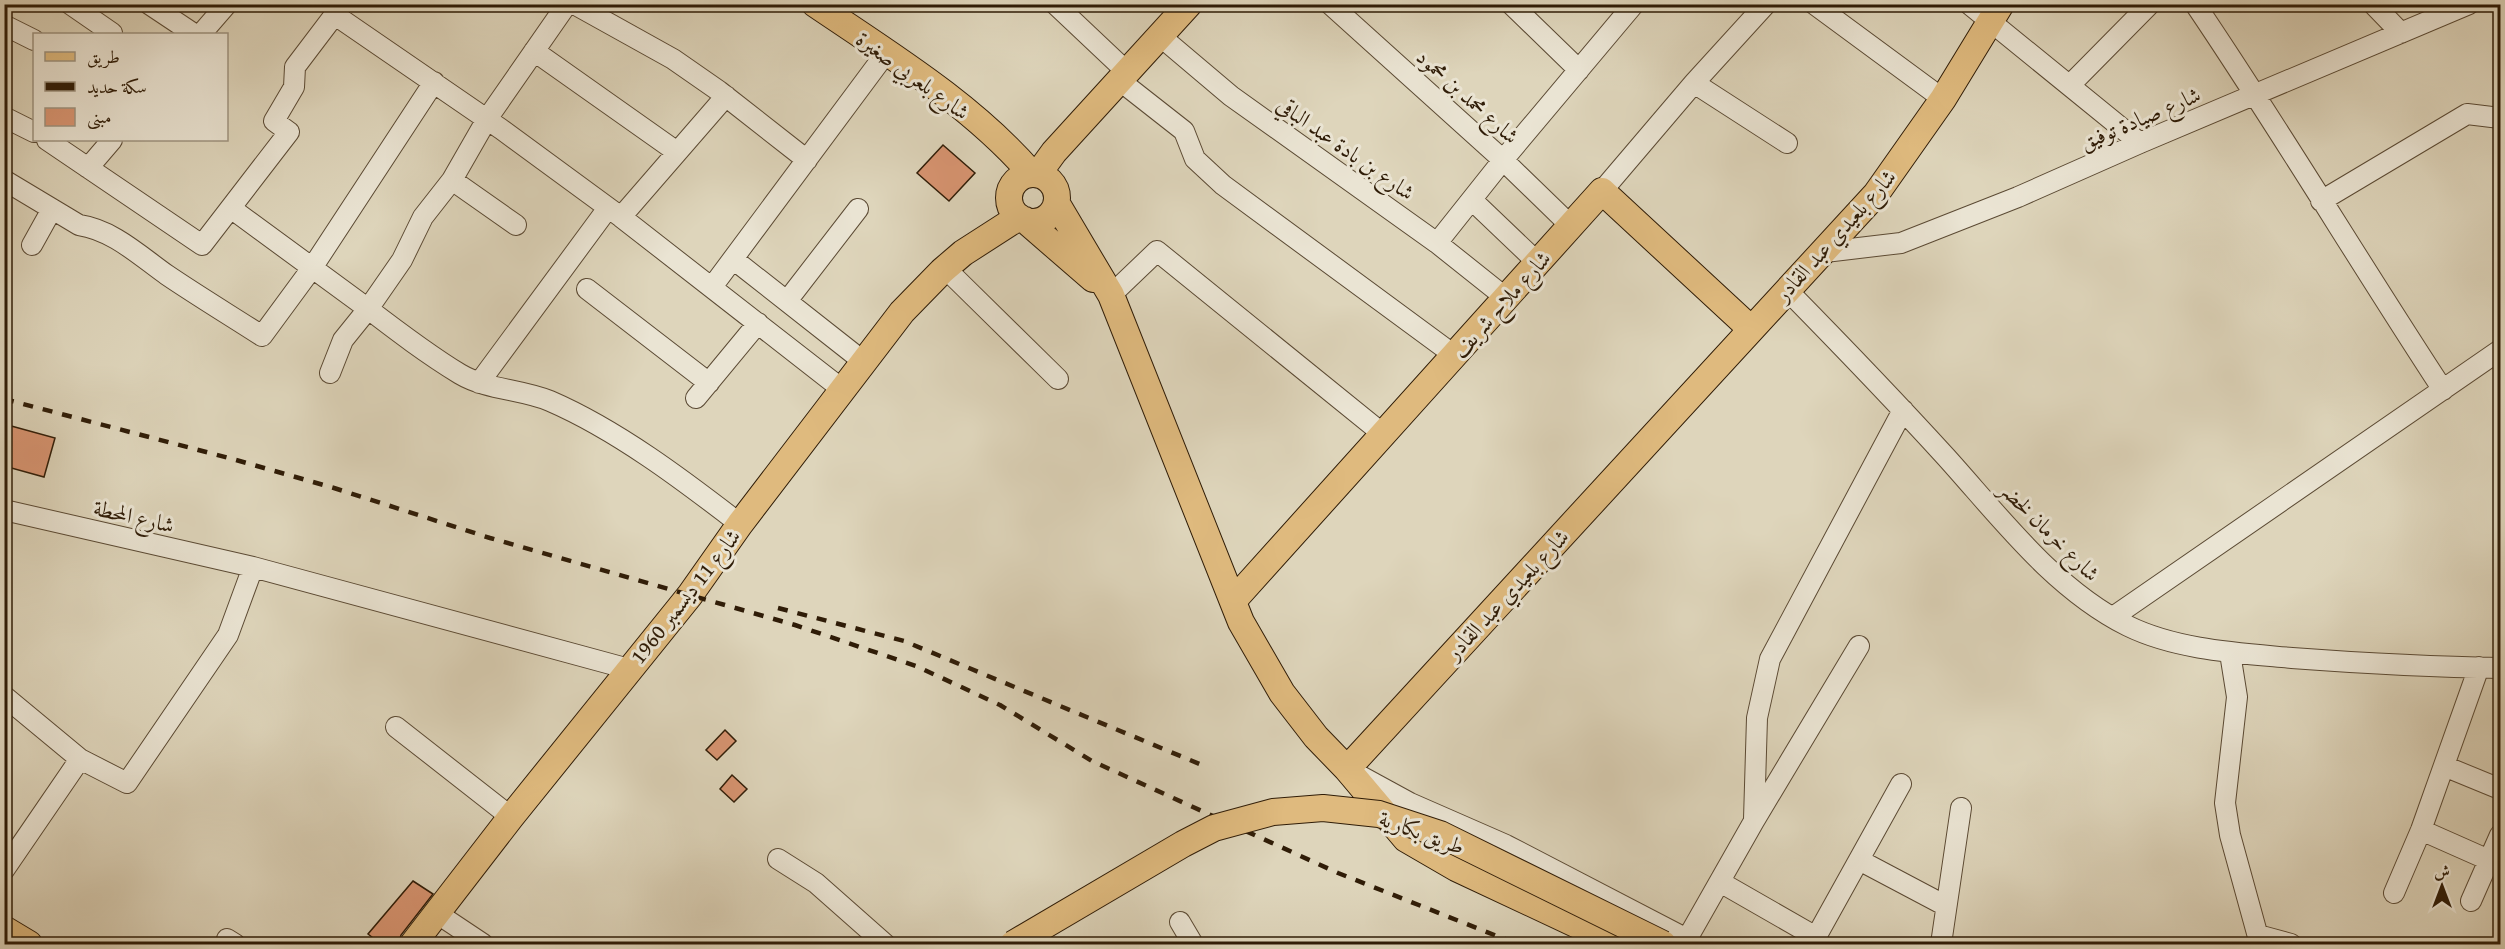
<svg xmlns="http://www.w3.org/2000/svg" width="2505" height="949" font-family="'Gentium Book Plus',Amiri,serif">
<rect width="100%" height="100%" fill="#ded5bb"/>
<filter id="stains"><feTurbulence type="fractalNoise" baseFrequency=".00333" numOctaves="4"/><feColorMatrix values="0 0 0 0 .2 0 0 0 0 .09 0 0 0 0 .02 0 0 0 .5 -.17"/></filter>
<radialGradient id="worn" r=".72"><stop offset=".6" stop-color="#630" stop-opacity="0"/><stop offset="1" stop-color="#630" stop-opacity=".3"/></radialGradient>
<path fill="#d99572" stroke="#2f1c07" stroke-width="1.5" d="M943 145 975 173 949 201 917 173Z
M4 424 55 438 44 477 4 466Z
M725 730 736 741 717 760 706 750Z
M732 775 747 789 734 802 720 789Z
M413 881 433 894 401 935 398 945H382L368 934Z"/>
<g fill="none" stroke-linecap="round" stroke-linejoin="round">
<g stroke="#5b4a34" stroke-width="22">
<path id="minor" d="M70 4 112 33
M149 4 194 34
M574 4 673 59 719 91 807 160
M1055 4 1127 72
M1330 4 1503 160 1571 226
M1511 4 1579 70
M1814 4 1943 99
M1969 4 2140 143
M2195 4C2281 131 2359 262 2443 390
M2373 4 2401 33
M335 15 501 129 621 217 843 390
M4 25 34 40
M201 34 227 4
M1160 36 1231 96 1437 243 1506 298
M534 51 677 152
M1119 80 1184 131 1195 159 1223 185 1454 355
M1694 83 1787 143
M2070 85 2150 4
M4 117 34 132
M47 140 202 245 289 132 274 121 294 87 295 67 342 5
M88 168 112 140
M4 180 79 225C113 230 140 256 167 275 198 296 231 316 262 336L312 268 434 82
M452 180 516 225
M1602 191 1694 83 1766 4
M1472 200 1537 262
M2321 201 2467 114 2500 118
M232 209C277 242 322 275 367 308 397 331 427 354 460 374 487 390 521 389 550 401 617 430 683 480 740 524
M621 217 726 96
M1437 243 1503 160 1634 4
M32 245 52 209
M1825 252 1901 243 2018 197 2140 143 2469 4
M733 259 864 362
M945 268 1058 379
M712 287 886 53
M587 289 709 383
M1787 290C1841 345 1894 400 1946 457 2001 518 2054 589 2128 626 2177 650 2239 653 2292 658 2361 663 2431 667 2500 668
M1111 295 1157 251 1383 434
M787 301 858 209
M330 373 343 340 368 309 402 260 423 217 452 180 487 119 567 4
M479 383 608 208
M696 398 758 323
M4 510 253 567 629 669
M2113 617 2500 350
M2230 653 2237 697 2225 803 2230 835 2260 944
M4 696 80 759
M396 727 511 817
M2444 766 2500 789
M1355 773 1410 803 1506 845 1687 939 1754 821 1859 646
M1754 819 1757 718 1770 659 1903 410
M2421 830 2500 865
M778 859 816 883 885 944
M1859 860 1946 906
M4 870 80 759 127 783 228 635 253 567
M1720 882 1816 937 1901 784
M2394 893 2421 830 2479 667
M2471 901 2500 835
M438 914 483 944
M1180 922 1193 944
M2258 935 2291 944
M227 939 235 944
M1941 944 1961 808"/>
</g>
<g stroke="#2f1c07" stroke-width="28">
<path id="major" d="M815 4C890 55 971 104 1031 173
M1009 198a24 24 0 1 1 48 0a24 24 0 1 1-48 0Z
M1038 174 1054 152 1189 4
M1057 204 1111 295 1241 622 1282 693 1316 737 1347 769 1876 194 1943 99 2001 4
M1025 220 1093 279
M1233 601 1602 191 1751 329
M1347 769 1406 839 1456 868 1618 944
M4 929 29 944
M413 944 511 817 690 595 740 524 902 312 942 271 963 253 1019 217"/>
</g>
<use href="#minor" stroke="#eae4d3" stroke-width="20"/>
<use href="#major" stroke="#dfba7e" stroke-width="26"/>
<path stroke="#2f1c07" stroke-width="4.5" stroke-dasharray="10 10" stroke-linecap="butt" d="M4 399 229 458 334 488 490 538 795 625 916 666 1000 705 1092 761 1338 873 1517 944
M778 608 904 641 1202 765"/>
<g stroke="#2f1c07" stroke-width="28" stroke-linecap="butt">
<path id="major-bridge" d="M1013 944 1183 844 1214 828 1273 812 1323 808 1379 814 1440 834 1663 944"/>
</g>
<use href="#major-bridge" stroke="#dfba7e" stroke-width="26"/>
</g>
<g text-anchor="middle" dominant-baseline="central" stroke-width="6" stroke-linejoin="round" paint-order="stroke">
<g font-size="22" fill="#2f1c07" stroke="#eae4d3">
<text transform="translate(913 75) rotate(36)">شارع بلعربي صغيرة</text>
<text transform="translate(1468 96) rotate(42)">شارع محمد بن محمود</text>
<text transform="translate(2140 118) rotate(-23)">شارع صيادة توفيق</text>
<text transform="translate(1346 148) rotate(35)">شارع بن بادة عبد الباقي</text>
<text transform="translate(1835 235) rotate(-48)">شارع بلعيدي عبد القادر</text>
<text transform="translate(1501 304) rotate(-48)">شارع ملاح شريف</text>
<text transform="translate(134 516) rotate(13)">شارع المحطة</text>
<text transform="translate(2050 531) rotate(45)">شارع خرمان لخضر</text>
<text transform="translate(1507 594) rotate(-47)">شارع بلعيدي عبد القادر</text>
<text transform="translate(685 596) rotate(-52)">شارع 11 ديسمبر 1960</text>
<text transform="translate(1422 832) rotate(20)">طريق بكارية</text>
</g>
</g>
<rect width="2505" height="949" fill="none" stroke="#ded5bb" stroke-width="24"/>
<rect x="6" y="6" width="2493" height="937" fill="none" stroke="#2f1c07" stroke-width="3"/>
<rect x="12" y="12" width="2481" height="925" fill="none" stroke="#2f1c07" stroke-width="1.5"/>
<rect x="33" y="33" width="195" height="108" fill="#eae4d3" stroke="#9f9481" stroke-width="1.5"/>
<rect x="45" y="52" width="30" height="9" fill="#dfba7e" stroke="#9f9481" stroke-width="1.5"/>
<text x="87" y="63" font-size="18" fill="#2f1c07">طريق</text>
<rect x="45" y="82" width="30" height="9" fill="#2f1c07" stroke="#9f9481" stroke-width="1.5"/>
<text x="87" y="93" font-size="18" fill="#2f1c07">سكة حديد</text>
<rect x="45" y="108" width="30" height="18" fill="#d99572" stroke="#9f9481" stroke-width="1.5"/>
<text x="87" y="123" font-size="18" fill="#2f1c07">مبنى</text>
<g transform="translate(2442 886)" stroke="#eae4d3" stroke-width="4.5" paint-order="stroke">
<path d="M0-4.5L10 22L0 15L-10 22Z" fill="#2f1c07"/>
<text y="-9" font-size="16" font-weight="bold" text-anchor="middle" fill="#2f1c07">ش</text>
</g>
<rect width="100%" height="100%" filter="url(#stains)"/>
<rect width="100%" height="100%" fill="url(#worn)"/>
</svg>
